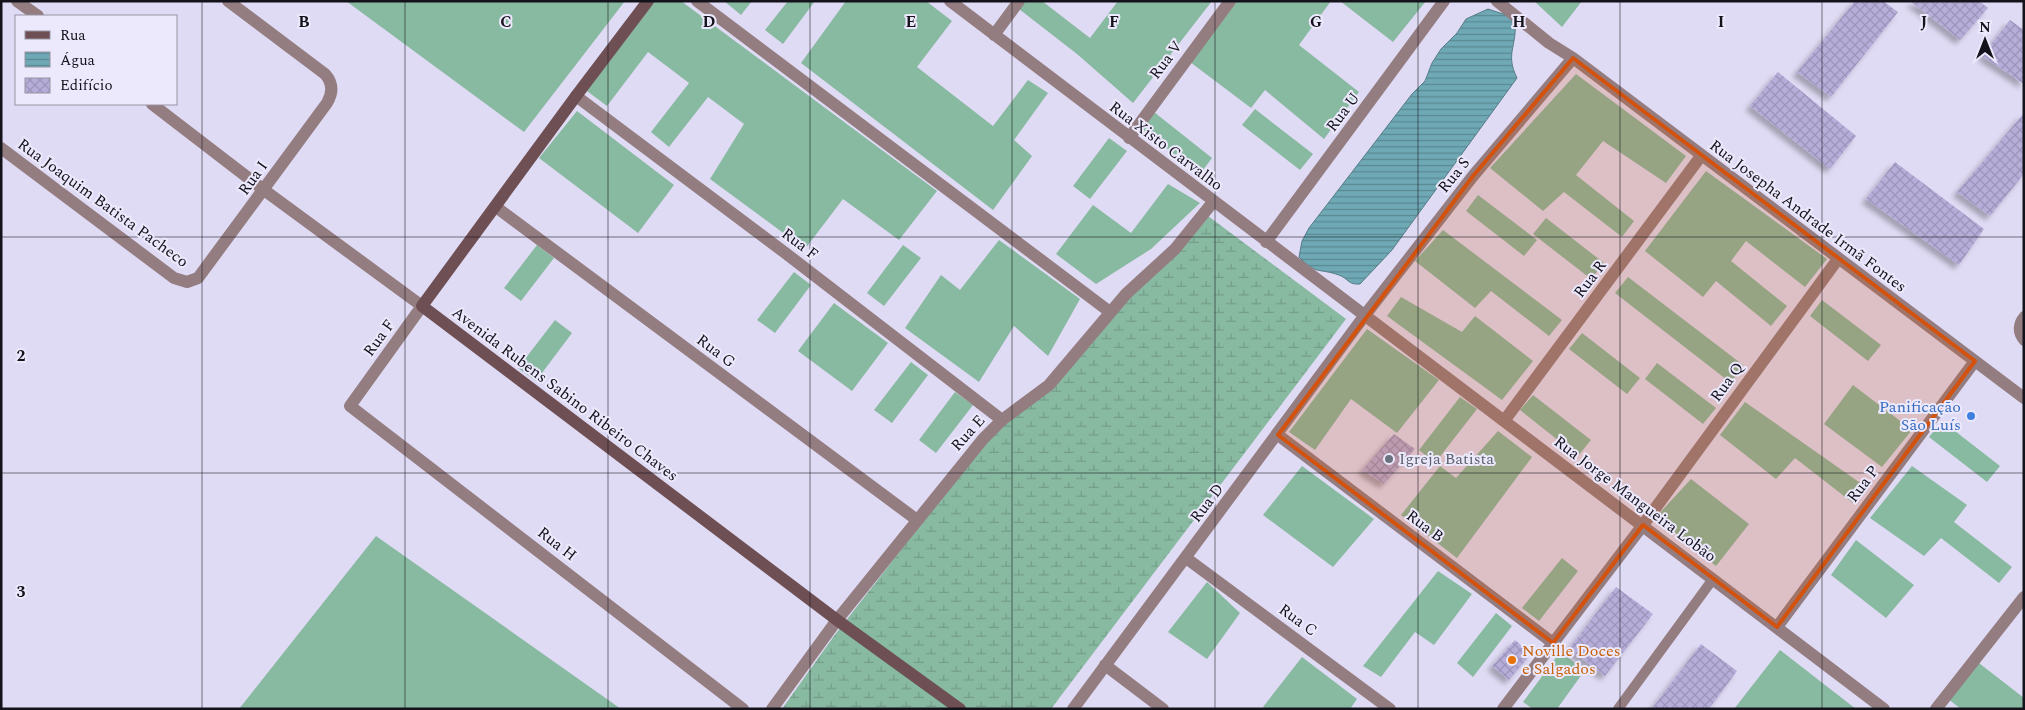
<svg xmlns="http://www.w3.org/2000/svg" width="2025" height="710" font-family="Spectral,serif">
<defs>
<pattern id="wetland-marsh" width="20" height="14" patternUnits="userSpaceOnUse" patternTransform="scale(1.25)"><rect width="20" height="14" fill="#88b9a1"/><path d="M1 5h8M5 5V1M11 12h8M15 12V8" fill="none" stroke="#749e8a"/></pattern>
<pattern id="water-rules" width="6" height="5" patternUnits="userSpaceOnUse" patternTransform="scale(1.25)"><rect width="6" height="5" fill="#6fa9b5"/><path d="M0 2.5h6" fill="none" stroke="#5a8892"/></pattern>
<pattern id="building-cross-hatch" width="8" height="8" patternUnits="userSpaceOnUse" patternTransform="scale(1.25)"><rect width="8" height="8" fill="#b7add9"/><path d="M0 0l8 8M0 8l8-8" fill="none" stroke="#9c94ba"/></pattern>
<filter id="shadow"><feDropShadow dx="-4.5" dy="4.5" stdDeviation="2.5" flood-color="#0004"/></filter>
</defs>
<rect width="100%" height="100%" fill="#e0dbf4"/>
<path fill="#88b9a1" d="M346 1H625L524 132Z
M655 1H681L937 191 899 240 843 199 805 249 710 179 744 124 708 97 669 147 651 132 689 83 648 52 607 106 587 91Z
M724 1H752L741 15Z
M788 1H815L783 44 765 30Z
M846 1H926L952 21 917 67 993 126 1028 80 1048 93 1014 140 1032 156 993 210 801 63Z
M1025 1H1042L1090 38 1118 1H1212L1133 103 1077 54 1019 9Z
M1237 1H1331L1299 45 1359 92 1324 139 1265 90 1251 108 1190 62Z
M1340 1H1426L1393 42Z
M1534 1H1582L1562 27Z
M1576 74 1686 156 1666 183 1603 141 1576 175 1634 221 1622 237 1564 192 1543 211 1490 168Z
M1255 109 1313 154 1300 170 1242 125Z
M577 111 674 185 638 233 539 158Z
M1154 112 1212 158 1200 174 1142 129Z
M1109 138 1127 151 1090 199 1073 186Z
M1706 171 1827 259 1805 287 1746 241 1731 261 1787 306 1771 326 1716 281 1703 297 1645 251Z
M1168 184 1200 203 1151 249 1096 284 1056 254 1093 205 1131 233Z
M1478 195 1537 240 1524 256 1466 211Z
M1546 218 1604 263 1591 279 1533 234Z
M1443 230 1562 320 1549 336 1491 291 1475 308 1415 261Z
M999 240 1080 299 1048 356 1014 326 979 382 905 328 941 275 960 290Z
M537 245 554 258 521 301 504 288Z
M903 245 921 258 884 306 867 293Z
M794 272 811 285 775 333 757 320Z
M1628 277 1743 365 1731 383 1615 293Z
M1401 297 1462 332 1475 316 1533 361 1502 400 1387 316Z
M1822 300 1881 345 1868 361 1810 316Z
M834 303 888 343 852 391 798 351Z
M555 320 572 333 536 381 518 368Z
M1367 329 1439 380 1397 433 1351 399 1315 450 1289 432Z
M1582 333 1640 378 1627 394 1569 349Z
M911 362 928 375 892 423 874 410Z
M1657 363 1716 408 1703 424 1645 379Z
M1853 385 1912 430 1882 467 1824 424Z
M955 392 973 405 936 453 919 440Z
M1533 395 1591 440 1578 456 1520 410Z
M1460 397 1477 409 1435 463 1419 450Z
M1745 402 1866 487 1853 503 1795 458 1776 479 1720 435Z
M1942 421 2000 466 1987 482 1929 437Z
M1498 431 1532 457 1457 558 1401 515 1440 466 1456 478Z
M1302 466 1374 519 1333 567 1263 515Z
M1912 466 1967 505 1954 522 2012 567 1999 583 1941 538 1924 556 1870 518Z
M1691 479 1749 524 1716 566 1656 517Z
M376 536 621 709H239Z
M1856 540 1914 585 1886 618 1831 575Z
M1562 558 1578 571 1539 621 1522 608Z
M1438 571 1472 594 1434 645 1415 632 1381 677 1363 666Z
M1207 582 1240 613 1207 659 1168 632Z
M1496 613 1512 626 1473 677 1457 663Z
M1780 650 1856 709H1734Z
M1560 652 1585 670 1557 709H1533L1523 702Z
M1302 657 1357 699 1350 709H1266L1263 707Z
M1975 660 2024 698V709H1961L1948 699Z"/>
<path fill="url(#wetland-marsh)" d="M1204 213 1346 319 1051 709H782L834 636 992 433 1049 385Z"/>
<path fill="url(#water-rules)" stroke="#547c87" d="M1488 9 1506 15 1515 23C1517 46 1505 54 1517 78L1392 250 1360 284C1348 285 1349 279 1339 275 1319 268 1316 275 1299 257L1302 241 1309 228 1412 94 1425 81 1432 63 1441 49 1457 33 1466 19Z"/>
<path fill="url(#building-cross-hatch)" filter="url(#shadow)" d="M1855 1H1883L1898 12 1831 97 1797 72Z
M1910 1H1979L1988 8 1960 40Z
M2010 20 2024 30V84L1982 56Z
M1778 72 1856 136 1830 169 1750 106Z
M2024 113V174L1990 216 1957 192Z
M1895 162 1984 229 1959 265 1866 199Z
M1394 434 1415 449 1384 484 1362 470Z
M1616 587 1653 614 1605 676 1569 649Z
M1515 640 1531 654 1509 680 1492 666Z
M1701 644 1737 671 1709 709H1656L1653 707Z"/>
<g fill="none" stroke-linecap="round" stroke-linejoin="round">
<path stroke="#947d80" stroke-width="10" d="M2024 316C2017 324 2017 333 2024 341
M1618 709 1713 579"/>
<path stroke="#947d80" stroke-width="12" d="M17 1 38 16
M697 1 1110 312
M950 1 1884 709
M1497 1 1549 43 1573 58 2024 398
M994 35 1019 1
M576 96 784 252 1002 420
M152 104 264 190 422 306 350 406 743 709
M1129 138 1230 1
M1 148 174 278 187 282 198 278 327 103C333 93 333 83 325 74L228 1
M496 207 917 520
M1266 242 1444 1
M1504 421 1701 156
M1278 435 1553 643
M1186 558 1390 709
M1777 627 1975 361
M1105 665 1163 709
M772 709 837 620 983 439 1002 420 1049 385 1126 294 1175 249 1213 202
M1073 709 1365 315 1473 176 1573 58
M1503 709 1643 525 1838 259
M1936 709 2024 597"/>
<path stroke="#6e4f54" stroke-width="12" d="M648 1 576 96 422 306 837 620 960 709"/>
</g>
<path fill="#d3520e" fill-opacity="0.2" stroke="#d3520e" stroke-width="4" stroke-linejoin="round" d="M1573 58 1975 361 1777 627 1643 525 1553 643 1278 435 1473 176Z"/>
<path fill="none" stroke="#14121b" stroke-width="1" stroke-opacity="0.55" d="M202 1V709M405 1V709M608 1V709M810 1V709M1012 1V709M1215 1V709M1418 1V709M1620 1V709M1822 1V709M1 237H2024M1 473H2024"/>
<circle fill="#3f7fe0" stroke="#ede9fd" stroke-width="2" cx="1971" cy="416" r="5"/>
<circle fill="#6b7280" stroke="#ede9fd" stroke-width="2" cx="1389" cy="459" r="5"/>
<circle fill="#e8710a" stroke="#ede9fd" stroke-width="2" cx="1512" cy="660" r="5"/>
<g text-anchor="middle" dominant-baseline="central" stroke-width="4" stroke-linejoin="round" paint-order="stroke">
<g font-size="16" fill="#14121b" stroke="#ede9fd">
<text transform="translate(1166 60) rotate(-53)">Rua V</text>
<text transform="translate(1343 112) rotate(-53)">Rua U</text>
<text transform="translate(1166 146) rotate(37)">Rua Xisto Carvalho</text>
<text transform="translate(1454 175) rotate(-51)">Rua S</text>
<text transform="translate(253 178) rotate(-54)">Rua I</text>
<text transform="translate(103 203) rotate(36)">Rua Joaquim Batista Pacheco</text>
<text transform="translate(1808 216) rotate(37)">Rua Josepha Andrade Irmã Fontes</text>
<text transform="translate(800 244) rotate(37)">Rua F</text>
<text transform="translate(1590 279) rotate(-53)">Rua R</text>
<text transform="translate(379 338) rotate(-54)">Rua F</text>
<text transform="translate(716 351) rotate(37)">Rua G</text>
<text transform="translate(1727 382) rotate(-54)">Rua Q</text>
<text transform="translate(565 394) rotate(37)">Avenida Rubens Sabino Ribeiro Chaves</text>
<text transform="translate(968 433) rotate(-48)">Rua E</text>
<text transform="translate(1863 484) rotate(-53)">Rua P</text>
<text transform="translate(1635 499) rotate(37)">Rua Jorge Mangueira Lobão</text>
<text transform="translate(1207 503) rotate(-53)">Rua D</text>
<text transform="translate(1425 526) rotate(37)">Rua B</text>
<text transform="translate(557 544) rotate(38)">Rua H</text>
<text transform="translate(1298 620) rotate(36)">Rua C</text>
</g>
<g font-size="16" fill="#366cbe" stroke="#ede9fd" text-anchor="end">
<text x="1961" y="407">Panificação<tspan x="1961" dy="18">São Luís</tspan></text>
</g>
<g font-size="16" fill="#5b616d" stroke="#ede9fd" text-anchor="start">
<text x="1399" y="459">Igreja Batista</text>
</g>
<g font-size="16" fill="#c56008" stroke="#ede9fd" text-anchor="start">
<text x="1522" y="651">Noville Doces<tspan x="1522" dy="18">e Salgados</tspan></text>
</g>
</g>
<g font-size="16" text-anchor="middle" font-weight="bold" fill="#14121b" stroke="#ede9fd" stroke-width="4" stroke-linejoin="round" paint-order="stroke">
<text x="304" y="27">B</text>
<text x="506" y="27">C</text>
<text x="709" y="27">D</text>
<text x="911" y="27">E</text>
<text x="1114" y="27">F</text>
<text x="1316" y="27">G</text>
<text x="1519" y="27">H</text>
<text x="1721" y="27">I</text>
<text x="1924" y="27">J</text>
<text x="21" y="361">2</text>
<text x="21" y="597">3</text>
</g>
<rect width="2025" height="710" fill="none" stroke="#14121b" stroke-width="5"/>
<rect x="15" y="15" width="162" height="90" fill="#ede9fd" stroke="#9693a3"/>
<rect x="25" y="31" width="25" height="8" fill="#6e4f54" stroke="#9693a3"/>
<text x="60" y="40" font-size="15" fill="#14121b">Rua</text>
<rect x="25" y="52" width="25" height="15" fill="url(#water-rules)" stroke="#9693a3"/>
<text x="60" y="65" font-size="15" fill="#14121b">Água</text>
<rect x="25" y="78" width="25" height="15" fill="url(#building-cross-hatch)" stroke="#9693a3"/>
<text x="60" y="90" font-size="15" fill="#14121b">Edifício</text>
<g transform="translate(1985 40)" stroke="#ede9fd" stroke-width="4" paint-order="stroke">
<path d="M0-4L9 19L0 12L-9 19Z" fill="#14121b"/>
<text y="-8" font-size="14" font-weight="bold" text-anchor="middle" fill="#14121b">N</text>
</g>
</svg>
